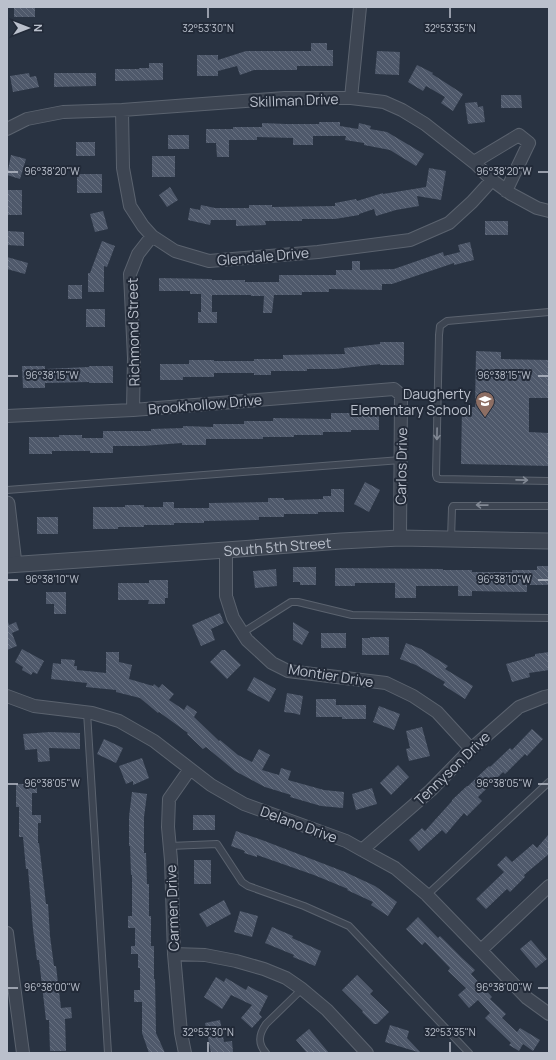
<svg xmlns="http://www.w3.org/2000/svg" width="556" height="1060" font-family="Manrope,sans-serif">
<defs>
<pattern id="building-back-hatch" width="6" height="6" patternUnits="userSpaceOnUse"><rect width="6" height="6" fill="#4f596b"/><path d="M-1 5l2 2M0 0l6 6M5-1l2 2" fill="none" stroke="#666f7f"/></pattern>
</defs>
<rect width="100%" height="100%" fill="#293342"/>
<path fill="url(#building-back-hatch)" d="M14 7H35V17H14Z
M311 43H327V50H333V66H297V70H254L240 75 237 66 218 71V76H197V55H218V60L246 51H311Z
M377 51 400 52 399 75 375 74Z
M149 63H163V80L115 81V69H139V68H149Z
M417 65 433 73 432 74 463 94 453 111 441 103 445 97 426 86 423 91 408 82Z
M29 73 30 77 36 76 39 87 13 92 10 76Z
M54 73H96V86L54 87Z
M501 95H521L522 108H501Z
M477 102 478 107 483 106 485 122 468 124 465 103Z
M319 122H340V126L358 129 359 123 371 126 370 129 387 132 424 154 416 166 390 150 364 145V143L345 140 346 136H313V145H293V138L257 137V140H229V157H217L216 143H206V129H233V127H262V123L286 124H319Z
M168 135H189V149H168Z
M76 142H95V156H76Z
M11 155 26 159 20 179 7 175Z
M152 156H175V177H152Z
M429 168 446 171 441 200 417 196 419 206 396 210 376 216 374 209 359 214V215L335 219H302V221H265L266 225 236 226V220H211L210 225 188 220 190 208 200 210 201 205 215 208H249V205H272V207L335 206V203L356 199 357 201 383 193V194L426 187Z
M77 174H102V193H77Z
M170 187 178 200 167 207 159 195Z
M7 190H22V215H7Z
M103 211 108 229 95 232 90 214Z
M485 221H508V235H485Z
M7 231 24 232V246L7 245Z
M102 241 115 246 107 267 104 266V292H88V273H90Z
M470 242 474 260 454 265V263L392 284H382V290L329 289V292H302V295H274L272 313H263L264 296H251V295H212V312H217V323H198V312H201V294H190V291H159V278L212 279V280H245V282H279V275H336V270H352V261H360V270L394 269 443 252 444 256 460 252 458 245Z
M7 257 28 263 25 274 7 269Z
M68 285H82V299H68Z
M86 309H105V327H86Z
M380 342H404V365H380V364L335 369H307V371H271V375H254V373H214V377H183V380H160V364H189V360H214V361H254V359H283V355L345 354 344 348 380 344Z
M476 351 501 352V359L549 360V398H529V432L549 433V466L461 464 462 407H475Z
M22 366H45V369L89 367V366H113V383H89V382L45 383V388H23Z
M358 412H379V430H351V432H323V435H294V437H263V439H206V445H182V443L142 446H113V453H90V451H52V454H29V437H59V435H82V438H103V431H151V429L183 428V426L213 427V424H244V421H273V418L331 419V413H358Z
M365 482 380 490 369 512 354 504Z
M331 489H344V512H318V514H284V517H259V520L204 521V523H174V525H144V527H118V529H93V507H125V505H144V507H163V502H174V508H209V503L268 502V498H284V500L323 499V496H331Z
M37 517H58V534H37Z
M537 566H549V585H527V592L472 591V596H458V586H416V598H395V583H355V586H335V568L443 569V570H472V572H512V570H537Z
M293 567H316V585H300V582H293Z
M276 569 277 586 255 588 253 571Z
M149 580H168V598H165V604H148L149 600H118V583H149Z
M46 592H66V614H54V604H46Z
M220 613 224 623 211 629 215 640 201 646 192 625Z
M7 622H8L9 625 16 622 19 630 12 633 17 646 7 650Z
M293 622 309 632 302 645 293 640Z
M321 633H346V648H321Z
M370 637H389V655H362V638H370Z
M406 643 421 649 448 666 445 669 473 686 465 699 443 685 445 682 416 665 400 659Z
M22 649 44 661 37 674 33 672 31 675 22 670 23 667 15 662Z
M222 650H225L241 665 227 679 210 662Z
M106 652H119V662L132 665 129 679 153 686 154 684 159 688 162 684 174 694 169 700 184 710 187 705 197 712 194 717 219 741 220 740 238 755 252 762 259 749 270 755 262 770 279 775 281 768 291 771 288 780 324 790 344 792 343 808 321 806 290 797 291 795 265 787 235 771 206 747 203 749 187 734 188 733 159 712 158 713 140 698 116 692V690L86 687 87 683 51 679 53 663 61 664V659L75 660 74 666H77V670L106 673Z
M549 652V670L529 673 530 677 512 682 506 664 535 656V654Z
M254 677 276 689 269 702 247 690Z
M287 693 303 696 300 715 293 713H292L284 712Z
M316 699H336V705H366V719H342V717H316Z
M379 706 400 714 394 730 373 722Z
M422 727 430 756 409 761 406 749 410 748 406 731Z
M532 729 543 739 527 756 525 754 505 774 503 772 478 797 482 801 467 816 464 813 446 834 442 830 419 851 409 840 422 828 425 831 452 801V800L467 786H468L489 766 490 767 510 748 512 750Z
M50 732 80 733V749L49 748 50 761 38 762 37 749 25 750 23 734Z
M104 739 123 748 116 763 97 754Z
M142 758 149 778 133 785V781L126 784 119 766Z
M398 765 409 777 391 795 380 783Z
M16 784H37V793H32V815H41V823H38V843H39L46 904H48L50 936 54 966H56L61 1008 71 1007 72 1018 65 1019 66 1051H50L49 1020H46L39 960H37L33 929 28 869H26L23 837H19V807H16Z
M372 788 377 804 356 810 352 794Z
M132 792 147 794 144 817V853H146L147 884H149V916H151V946H154V979H155L156 1033 165 1053H149L142 1033V1002H134V990H140V968H138V954H131V946H135V928H128V916H132V875H131L130 846H129V817Z
M193 815H215V830H193Z
M236 831 262 840 345 872 375 886 397 902 388 916 371 905 373 902 347 890 348 889 314 875 257 855V857L244 853 245 851 231 846Z
M549 834V854L524 875 525 877 510 892 507 889 486 909 476 899 504 872 497 865 506 856 512 862 533 844 537 848Z
M194 860H211V884H194Z
M224 900 231 914 207 927 199 914Z
M240 911 258 916 252 937 234 932Z
M418 917 438 938 440 936 462 958 475 970 471 974 492 997 490 999 506 1014 502 1018 517 1032 520 1028 540 1040 533 1051 523 1044 519 1051 509 1045 511 1043 485 1018 490 1013 478 1000 469 1008 458 995 466 988 448 971 450 968 425 942 422 945 406 929Z
M272 927 293 936 292 938 321 951 315 966 293 957 294 955 265 943Z
M531 940 547 959 536 968 520 949Z
M357 975 373 991 370 994 389 1012 377 1024H374L362 1012 363 1011 342 990Z
M216 977 224 982 226 978 246 990 248 986 268 996 259 1014 262 1017 252 1028 241 1018 252 1005 231 995 222 1009 204 997Z
M220 1020 224 1042 232 1041 233 1052 227 1053H211L205 1023Z
M390 1025 409 1031 407 1038 421 1053 385 1042Z
M309 1029 329 1053H307L296 1040Z"/>
<g fill="none" stroke-linecap="round" stroke-linejoin="round">
<g stroke="#5b636f" stroke-width="8">
<path id="service" d="M549 312 447 321 440 326 439 335 436 475 437 478 440 479 549 481
M401 395H438
M7 490 401 460
M451 539 452 508 453 506H549
M242 633 291 602H298L352 615 549 618
M87 712 108 1053
M170 846 217 844 219 847 242 882 248 886 304 906 349 926 469 1053
M427 895 549 782
M266 1053C257 1043 259 1034 266 1024L302 989"/>
</g>
<g stroke="#5b636f" stroke-width="14">
<path id="minor" d="M351 98 360 7
M122 110 123 168 130 206 143 226 152 236 175 251 209 261 318 252 410 240 449 223 472 202 492 180
M7 129 27 119 63 112 122 110 285 98H351L384 102 402 110 425 124 476 164 492 180 511 194 537 208 549 211
M474 162 519 135 529 143 506 191
M133 410 134 358 130 274 138 254 152 236
M7 416 133 410 394 389 401 395 400 538
M226 550V596L233 618 247 640 272 663 288 671 386 683 413 696 437 712 471 749
M7 696 34 706 92 713 119 721 154 741 211 785 244 804 346 841 362 850 395 868 427 895 527 998 549 1014
M362 850 431 790 471 749 519 707 544 697 549 696
M7 933 23 1053
M481 950 549 886
M174 954 205 955 236 961 264 969 286 978 302 989 327 1010 367 1053
M185 1053 181 1033 174 954 171 860 168 827 169 799 190 769"/>
</g>
<g stroke="#5b636f" stroke-width="17">
<g id="tertiary">
<path d="M7 504 14 564"/>
<path id="s1" d="M7 565 226 550 341 541 400 538 549 541"/>
</g>
</g>
<use href="#service" stroke="#3d4552" stroke-width="6"/>
<use href="#minor" stroke="#3d4552" stroke-width="12"/>
<use href="#tertiary" stroke="#3d4552" stroke-width="15"/>
</g>
<defs><path id="oneway-shaft" d="M-6 0H5M1.5-3L5.5 0L1.5 3" fill="none" stroke-width="1.6" stroke-linecap="round" stroke-linejoin="round"/></defs>
<g stroke="#828995">
<use href="#oneway-shaft" transform="translate(437 434) rotate(91)"/>
<use href="#oneway-shaft" transform="translate(522 480) rotate(1)"/>
<use href="#oneway-shaft" transform="translate(482 505) rotate(-179)"/>
</g>
<path fill="none" stroke="#bac0cc" stroke-width="1.5" d="M208 8V18M450 8V18M8 172H18M538 172H548M8 376H18M538 376H548M8 580H18M538 580H548M8 784H18M538 784H548M8 988H18M538 988H548M208 1042V1052M450 1042V1052"/>
<defs>
<g id="school-pin" transform="scale(1)"><path d="M0 17L-7.5 6A9.5 9.5 0 1 1 7.5 6Z" fill="#8d6e63" stroke="#222a38"/><path d="M0-5L7-2L0 1L-7-2ZM-4 1L0 2.5L4 1V4Q0 6-4 4Z" fill="#fff"/></g>
</defs>
<g fill-rule="evenodd">
<use href="#school-pin" x="485" y="401"/>
</g>
<g text-anchor="middle" dominant-baseline="central" stroke-width="4" stroke-linejoin="round" paint-order="stroke">
<g font-size="14" fill="#bac0cc" stroke="#222a38">
<text transform="translate(294 100) rotate(-2)">Skillman Drive</text>
<text transform="translate(263 256) rotate(-5)">Glendale Drive</text>
<text transform="translate(133 332) rotate(-91)">Richmond Street</text>
<text transform="translate(205 404) rotate(-5)">Brookhollow Drive</text>
<text transform="translate(401 466) rotate(-89)">Carlos Drive</text>
<text stroke="none"><textPath href="#s1" startOffset="271">South 5th Street</textPath></text>
<text transform="translate(331 675) rotate(9)">Montier Drive</text>
<text transform="translate(452 768) rotate(-44)">Tennyson Drive</text>
<text transform="translate(299 824) rotate(20)">Delano Drive</text>
<text transform="translate(172 908) rotate(-92)">Carmen Drive</text>
</g>
<g font-size="14" fill="#bac0cc" stroke="#222a38" text-anchor="end">
<text x="471" y="393">Daugherty<tspan x="471" dy="16">Elementary School</tspan></text>
</g>
</g>
<g font-size="10" text-anchor="middle" fill="#bac0cc" stroke="#222a38" stroke-width="4" stroke-linejoin="round" paint-order="stroke">
<text x="208" y="32">32°53'30"N</text>
<text x="450" y="32">32°53'35"N</text>
<text x="504" y="175">96°38'20"W</text>
<text x="52" y="175">96°38'20"W</text>
<text x="52" y="379">96°38'15"W</text>
<text x="504" y="379">96°38'15"W</text>
<text x="52" y="583">96°38'10"W</text>
<text x="504" y="583">96°38'10"W</text>
<text x="504" y="787">96°38'05"W</text>
<text x="52" y="787">96°38'05"W</text>
<text x="52" y="991">96°38'00"W</text>
<text x="504" y="991">96°38'00"W</text>
<text x="208" y="1036">32°53'30"N</text>
<text x="450" y="1036">32°53'35"N</text>
</g>
<rect width="556" height="1060" fill="none" stroke="#bac0cc" stroke-width="16"/>
<g transform="translate(28 28) rotate(90)" stroke="#222a38" stroke-width="3" paint-order="stroke">
<path d="M0-3L7 15L0 10L-7 15Z" fill="#bac0cc"/>
<text y="-6" font-size="11" font-weight="bold" text-anchor="middle" fill="#bac0cc">N</text>
</g>
</svg>
